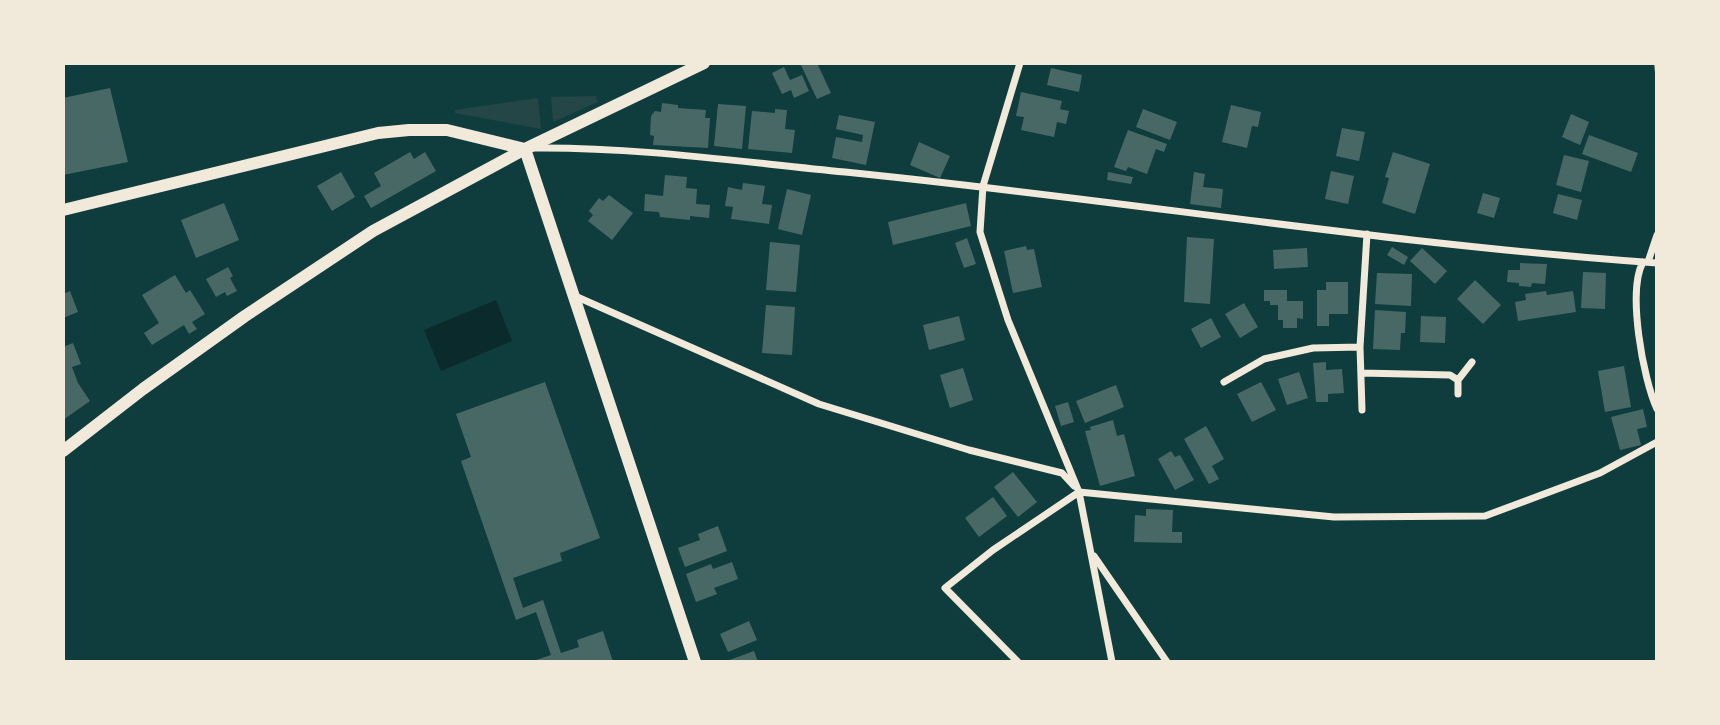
<svg xmlns="http://www.w3.org/2000/svg" width="1720" height="725" font-family="'PT Sans Narrow',sans-serif">
<rect width="100%" height="100%" fill="#0f3d3e"/>
<path fill="#244646" d="M596 96 598 102 553 122 551 97Z
M538 98 541 129 455 113V110Z"/>
<path fill="#0a2a2b" d="M496 300 512 341 441 371 424 330Z"/>
<path fill="#486865" d="M800 63H817L831 93 817 99Z
M784 67 790 80 802 75 809 91 794 98 791 90 782 94 772 73Z
M1051 68 1082 75 1079 92 1047 85Z
M110 88 128 162 63 175V98Z
M1021 92 1062 101 1060 109 1069 111 1066 124 1057 122 1054 137 1021 130 1024 117 1016 116Z
M662 103 678 105V108L706 110 705 118H710L708 148 653 145 654 136 650 135 651 116 655 111 661 112Z
M718 104 746 106 742 149 714 146Z
M1231 105 1261 112 1258 127 1252 126 1247 148 1222 142Z
M775 109 787 110 785 129 795 130 792 153 748 149 752 111 775 113Z
M1143 109 1177 122 1170 140 1136 127Z
M1571 114 1589 122 1580 145 1562 137Z
M839 115 875 122 866 165 832 158 836 137 862 142 863 135 836 129Z
M1342 128 1365 132 1359 161 1336 156Z
M1128 130 1167 144 1164 152 1156 149 1147 174 1128 167 1126 171 1114 167Z
M1589 135 1638 153 1631 172 1582 154Z
M919 142 950 156 940 178 910 165Z
M410 152 414 159 425 152 436 171 371 208 364 196 381 186 374 173Z
M1393 152 1430 164 1415 214 1382 203 1389 178 1385 177Z
M1564 155 1589 161 1581 192 1556 185Z
M1331 171 1354 176 1348 204 1325 199Z
M341 172 355 197 332 211 317 186Z
M1108 172 1133 177 1131 184 1107 180Z
M1194 172 1205 174 1203 187 1223 189 1221 208 1190 204Z
M665 175 687 177 686 188 697 189 696 204 710 205 709 218 690 216V220L660 217 659 212 644 211 645 194 663 196Z
M743 183 765 186 762 204 772 205 769 224 731 219 733 207 725 206 728 187 742 190Z
M787 189 811 195 802 235 778 229Z
M1483 193 1500 198 1494 218 1477 213Z
M1558 194 1582 200 1577 220 1553 213Z
M609 195 633 213 612 240 588 221 593 215 589 211 599 198 603 201Z
M224 203 239 240 196 258 181 220Z
M966 203 971 226 893 245 888 222Z
M1187 237 1214 239 1210 304 1184 302Z
M967 238 976 264 964 268 955 243Z
M770 242 800 245 796 292 766 290Z
M1026 246 1027 250 1034 249 1042 287 1013 293 1004 251Z
M1392 247 1408 257 1404 265 1387 255Z
M1307 248 1308 267 1274 269 1273 250Z
M1422 248 1447 271 1435 284 1410 261Z
M1520 263 1547 264 1545 284 1532 283 1531 287 1519 286V283L1507 282 1508 270H1520Z
M228 267 233 276 230 278 237 291 227 296 225 292 216 297 206 279Z
M1583 272 1606 273 1605 309 1581 308Z
M1377 273 1412 274 1411 306 1375 304Z
M175 275 186 293 190 290 205 314 192 322 197 329 189 334 184 325 152 345 144 333 159 323 142 295Z
M1475 280 1501 305 1483 324 1457 299Z
M1326 282H1348V314H1329V326H1317V290H1326Z
M1264 290H1287V301H1303V319L1297 318V328H1283V320H1278V305H1270V301H1264Z
M70 291 78 312 63 318V294Z
M1546 291 1547 295 1573 291 1576 312 1518 321 1515 302 1526 300 1525 294Z
M1244 303 1258 327 1240 338 1225 314Z
M766 305 795 307 792 355 762 353Z
M1375 310 1406 312 1405 333H1401L1400 350 1373 349Z
M959 316 965 340 929 350 923 325Z
M1421 316 1446 317 1445 343 1420 342Z
M1211 318 1221 337 1201 348 1191 329Z
M73 343 81 364 72 367 78 383 90 401 63 420V347Z
M1326 362V370L1342 369 1344 393 1328 394V402H1316L1313 363Z
M1624 366 1631 407 1605 412 1598 371Z
M963 368 973 400 950 408 940 375Z
M1299 372 1308 398 1287 405 1278 379Z
M545 382 600 538 560 553 562 561 513 578 523 608 543 600 561 653 579 647 577 640 603 631 613 662H530L551 655 536 612 516 620 461 461 471 457 456 414Z
M1261 382 1276 410 1252 422 1237 394Z
M1116 385 1124 407 1085 423 1076 401Z
M1068 402 1074 422 1061 426 1055 406Z
M1643 409 1647 427 1637 429 1641 445 1620 450 1611 417Z
M1113 420 1117 436 1124 434 1135 476 1100 486 1085 431 1091 430 1090 427Z
M1206 426 1224 459 1212 466 1219 479 1209 484 1184 439Z
M1171 451 1175 457 1180 455 1194 480 1175 490 1158 459Z
M1013 472 1037 502 1018 517 994 487Z
M993 497 1007 516 979 537 965 518Z
M1146 509 1173 510 1172 532H1182V543L1134 542 1135 515 1146 516Z
M718 526 727 551 685 567 678 548 700 540 698 534Z
M732 562 738 579 714 588 717 594 696 602 686 574 711 564 713 569Z
M749 621 757 640 728 652 720 634Z
M754 651 758 662H724Z"/>
<g fill="none" stroke-linecap="round" stroke-linejoin="round">
<path stroke="#f1e9da" stroke-width="3.5" d="M1656 63 1657 76"/>
<path stroke="#f1e9da" stroke-width="7" d="M1020 63 983 186 980 232 1008 320 1079 492 1112 662
M534 148C638 147 741 162 845 172 1116 199 1385 244 1657 263
M1643 262C1627 291 1643 379 1657 409
M1648 262 1657 235
M575 296 819 404 969 450 1062 473 1074 486
M1361 373 1450 375 1458 380V394
M1458 380 1472 362
M1224 382 1264 359 1313 348 1360 347
M1362 410 1360 347 1367 234
M1094 556 1167 662
M1018 662 945 588 993 550 1079 492 1334 517 1485 516 1600 473 1657 442"/>
<path stroke="#f1e9da" stroke-width="12" d="M525 149 695 662
M63 210 378 133 409 130H447L525 149
M63 451 143 389 245 316 373 231 525 149 704 63"/>
</g>
<rect width="1720" height="725" fill="none" stroke="#f1e9da" stroke-width="130"/>
</svg>
